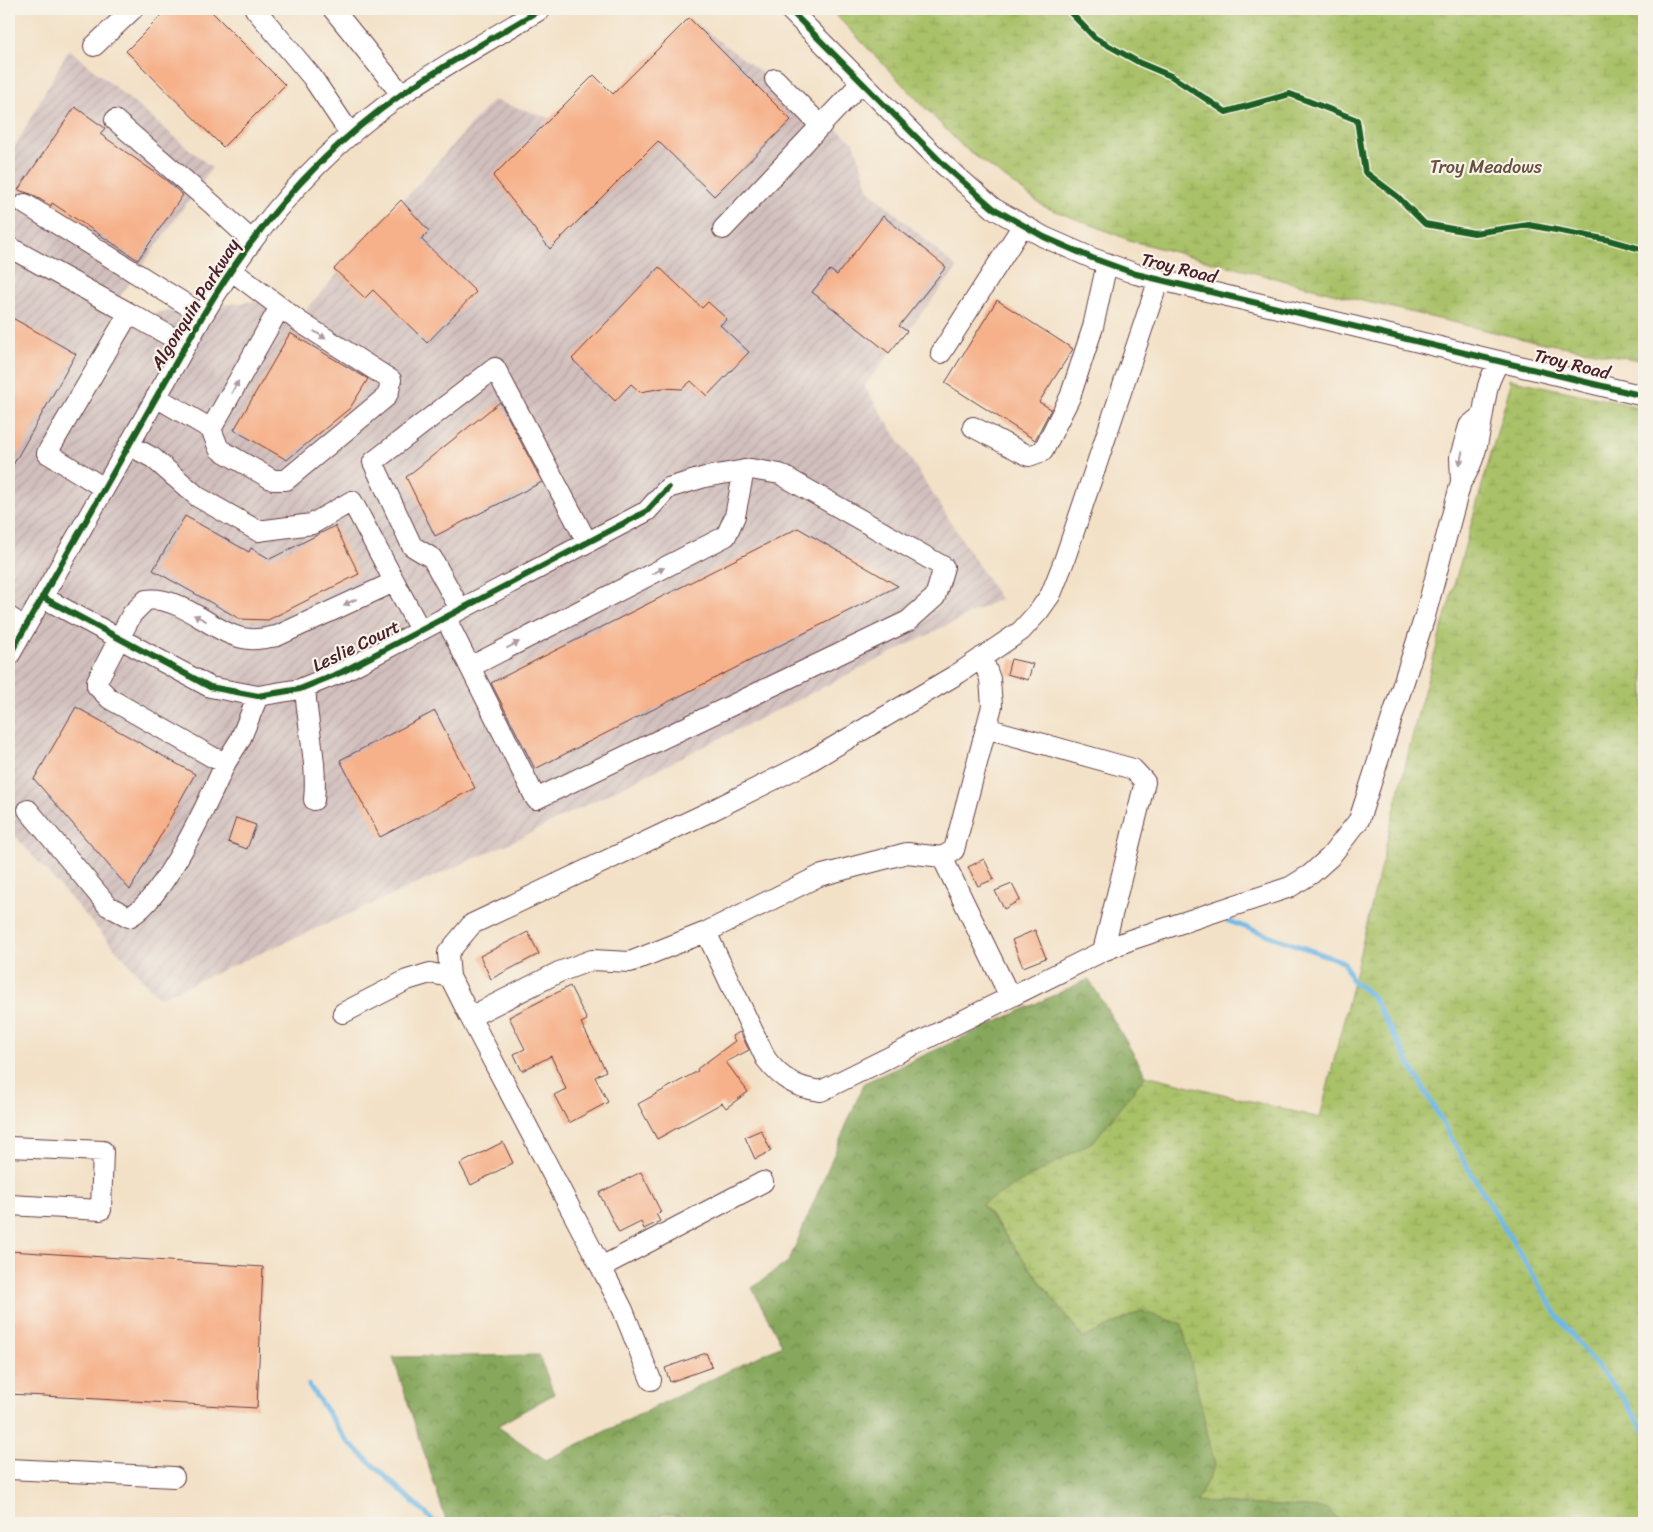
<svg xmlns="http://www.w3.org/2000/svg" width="1653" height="1532" font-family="Sriracha,sans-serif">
<defs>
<pattern id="industrial-furrows" width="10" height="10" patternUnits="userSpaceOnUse" patternTransform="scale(1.25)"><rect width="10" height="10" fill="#d1bfbd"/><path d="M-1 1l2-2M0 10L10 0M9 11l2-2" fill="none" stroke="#b5a4a3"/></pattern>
<pattern id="green-dots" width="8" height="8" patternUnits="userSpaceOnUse" patternTransform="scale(1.25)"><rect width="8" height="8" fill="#a9c167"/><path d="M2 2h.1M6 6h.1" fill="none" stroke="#93a55a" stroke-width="1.8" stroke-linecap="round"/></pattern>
<pattern id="forest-crowns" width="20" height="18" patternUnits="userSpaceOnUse" patternTransform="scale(1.25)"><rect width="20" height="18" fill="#86a75c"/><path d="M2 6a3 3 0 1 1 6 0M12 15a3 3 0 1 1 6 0" fill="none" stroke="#70874c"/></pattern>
<pattern id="wetland-marsh" width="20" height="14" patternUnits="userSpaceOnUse" patternTransform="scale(1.25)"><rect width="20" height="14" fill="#a9c167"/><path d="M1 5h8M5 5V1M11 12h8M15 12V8" fill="none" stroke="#93a55a"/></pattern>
</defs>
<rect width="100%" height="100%" fill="#f7f3e8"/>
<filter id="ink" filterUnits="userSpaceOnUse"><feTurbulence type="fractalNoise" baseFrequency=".02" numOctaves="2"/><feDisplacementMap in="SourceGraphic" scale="10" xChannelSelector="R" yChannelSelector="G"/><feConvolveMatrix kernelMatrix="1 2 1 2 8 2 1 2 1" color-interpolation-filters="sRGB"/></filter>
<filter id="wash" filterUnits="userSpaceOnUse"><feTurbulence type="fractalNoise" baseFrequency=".0096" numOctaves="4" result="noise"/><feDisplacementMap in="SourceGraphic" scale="20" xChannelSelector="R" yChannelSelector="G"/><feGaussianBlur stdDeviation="1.12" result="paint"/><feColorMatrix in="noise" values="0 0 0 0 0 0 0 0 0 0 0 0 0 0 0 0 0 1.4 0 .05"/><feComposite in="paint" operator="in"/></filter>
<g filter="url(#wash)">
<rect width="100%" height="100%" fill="#f3e1c7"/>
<path fill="url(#industrial-furrows)" d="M690 19 854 142 869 190 957 268 864 386 1000 599 514 841 159 998 9 829V157L69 49 212 168 119 298 144 314 280 298 302 314 493 100 550 118 592 78 611 96Z"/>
<path fill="url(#green-dots)" stroke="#7a7049" d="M665 1513 710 1523H637Z"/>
<path fill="url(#forest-crowns)" stroke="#686344" d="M1089 979 1146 1075 1094 1141 982 1205 1083 1338 1141 1311 1182 1323 1215 1465 1197 1502 1326 1508 1343 1523H710L665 1513 637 1523H447L393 1357 539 1355 554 1394 497 1426 546 1460 782 1345 752 1288 789 1261 864 1083Z"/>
<path fill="url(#wetland-marsh)" stroke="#7a7049" d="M830 9H1644V361L1523 339 1363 301 1132 241 1043 206 962 146Z
M1509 379 1644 408V1523H1343L1326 1508 1197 1502 1215 1465 1182 1324 1141 1311 1083 1338 982 1204 1094 1141 1146 1075 1320 1118 1418 713 1510 386Z"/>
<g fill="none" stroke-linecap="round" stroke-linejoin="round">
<path stroke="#6eb8e6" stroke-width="5" d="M1228 921 1344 962 1351 979 1372 996 1467 1166 1561 1321 1624 1399 1644 1430
M309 1385 346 1440 436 1523"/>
</g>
<g id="blocks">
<path fill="#f6b18a" d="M168 9H209L285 85 223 147 126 51Z
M689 18 791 120 714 196 658 141 550 249 493 176 594 75 613 94Z
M75 107 105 128 100 134 166 180 183 195 138 260 52 203 51 206 31 194 18 190Z
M401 200 429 231 421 239 476 292 427 343 373 290 365 298 334 269Z
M883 216 946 267 899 326 907 331 889 353 812 292 830 270 837 275Z
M659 267 702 308 708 302 727 319 720 325 749 352 707 396 691 381 682 389 663 388 640 392 631 384 615 401 572 359Z
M997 300 1073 349 1039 402 1051 409 1035 440 945 383Z
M9 316 76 354 9 472Z
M290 333 368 379 350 408 287 460 234 430Z
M500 402 542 482 435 536 406 477Z
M185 516 249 552 251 548 270 559 335 526 359 574 268 620 240 619 153 570Z
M798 528 898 586 535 769 491 683Z
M1011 659 1033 664 1028 680 1007 674Z
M76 707 195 774 130 890 34 779Z
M435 711 475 788 380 837 340 760Z
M236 818 256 825 247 849 228 842Z
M984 859 994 879 978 886 968 867Z
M1012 884 1020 900 1004 909 995 891Z
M1035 930 1046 958 1023 967 1012 940Z
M528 932 539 954 491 979 480 956Z
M570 986 587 1020 581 1023 606 1071 595 1077 608 1102 569 1123 554 1095 566 1089 551 1056 522 1071 514 1054 525 1049 509 1017Z
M740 1032 749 1050 726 1062 748 1092 726 1108 722 1103 657 1139 638 1104 698 1071 697 1069 735 1041 732 1036Z
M761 1130 771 1151 755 1159 745 1137Z
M503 1142 513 1163 471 1185 460 1164Z
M641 1172 661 1212 656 1214 660 1221 644 1229 641 1222 619 1233 599 1193Z
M9 1251 263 1267 257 1408 9 1394Z
M706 1353 712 1367 670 1382 665 1368Z"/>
</g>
</g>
<g filter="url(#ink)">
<use href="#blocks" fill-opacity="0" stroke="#633c42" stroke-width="1"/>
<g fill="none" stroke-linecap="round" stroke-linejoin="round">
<g stroke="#633c42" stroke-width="22">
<path id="minor" d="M255 9 312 77 351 135
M333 9 402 95
M789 9 944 165 993 208 1044 237 1092 258 1136 274 1644 396
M94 46 133 9
M775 79 821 126
M115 120 212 204 252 241
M25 204 203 315
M723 229 861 83
M9 247 129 313
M941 353 1023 225
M156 397 211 429 219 449 273 480H286L386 397 389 391 391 380 300 322 231 270
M1481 416 1469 426 1460 457 1461 482C1480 457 1481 416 1488 386 1490 378 1495 369 1499 361
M973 427 1029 456 1043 451 1070 397 1093 327 1107 263
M211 429 280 307
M129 445 153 458 198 497 258 531 312 524 352 501 420 630
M104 488 47 453 129 313 186 345
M42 597 210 687 258 696 300 689 342 672 647 511 668 488 705 477 751 469 780 474 944 567 935 597 908 621 536 799 445 617
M460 609 432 558 412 546 373 462 495 368 587 542
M9 617 25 627
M9 656 203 315C254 229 320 151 402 94 447 63 495 37 541 9
M982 657 990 679 992 706 954 850 942 857 907 853 819 876 706 932 630 962 592 960 559 972 470 1017 450 977 448 953 472 924 711 811 805 764 959 673 1021 631 1039 611 1051 594 1064 561 1159 279
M470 667 726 536 735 516 744 470
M305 687C307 724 318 764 314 800
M258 696 240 740 226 762 214 758 110 699 97 686V681L132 614 146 600C184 595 215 637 250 639 260 640 269 637 277 636L394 582
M986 728 1133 769 1145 782 1103 951
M28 810 108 906 129 917C163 901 210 798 226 762
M942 857 1010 997
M706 932 766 1059C781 1079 797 1088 821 1091L1103 951 1130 940 1290 887 1311 874 1330 857 1359 820 1425 616 1461 482
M343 1013 407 980 430 973 450 977
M470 1017 601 1267 763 1182
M9 1147 103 1151 101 1210 9 1205
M601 1267 623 1310 651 1380
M9 1469 174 1477"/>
</g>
<path stroke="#633c42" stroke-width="3" stroke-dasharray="1 4" stroke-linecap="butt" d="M1067 9 1095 38 1140 63 1171 76 1226 112 1290 94 1357 120 1365 172 1398 197 1425 224 1474 233 1529 225 1609 240 1644 250"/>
<use href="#minor" stroke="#fff" stroke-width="20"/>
<g stroke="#f7f3e8" stroke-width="9">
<path id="cycleway" d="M789 9 944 165 993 208 1044 237 1092 258 1136 274 1644 396
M1067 9 1095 38 1140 63 1171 76 1226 112 1290 94 1357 120 1365 172 1398 197 1425 224 1474 233 1529 225 1609 240 1644 250
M42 597 210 687 258 696 300 689 342 672 647 511 668 488
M9 656 203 315C254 229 320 151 402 94 447 63 495 37 541 9"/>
</g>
<use href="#cycleway" stroke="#1b5e20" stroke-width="6"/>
</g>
<defs><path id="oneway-solid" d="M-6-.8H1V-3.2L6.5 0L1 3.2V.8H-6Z" transform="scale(1.25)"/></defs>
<g fill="#ae9aa0">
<use href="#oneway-solid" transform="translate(320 335) rotate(33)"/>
<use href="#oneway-solid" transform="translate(235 387) rotate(-61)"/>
<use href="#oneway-solid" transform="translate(1461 458) rotate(101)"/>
<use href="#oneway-solid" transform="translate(658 571) rotate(-27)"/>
<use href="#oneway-solid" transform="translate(350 602) rotate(155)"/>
<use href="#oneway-solid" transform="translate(200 618) rotate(-154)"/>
<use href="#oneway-solid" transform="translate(513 645) rotate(-27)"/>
</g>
</g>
<g text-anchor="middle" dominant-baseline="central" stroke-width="4.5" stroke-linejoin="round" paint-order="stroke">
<g font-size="18" fill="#66503d" stroke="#f7f3e8">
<text x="1486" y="167">Troy Meadows</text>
</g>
<g font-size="18" fill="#4a1f2b" stroke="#f7f3e8">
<text transform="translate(1179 268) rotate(14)">Troy Road</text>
<text transform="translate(195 304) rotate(-58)">Algonquin Parkway</text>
<text transform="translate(1572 364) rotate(14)">Troy Road</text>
<text transform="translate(356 646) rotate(-26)">Leslie Court</text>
</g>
</g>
<rect width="1653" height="1532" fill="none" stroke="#f7f3e8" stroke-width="30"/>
</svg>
